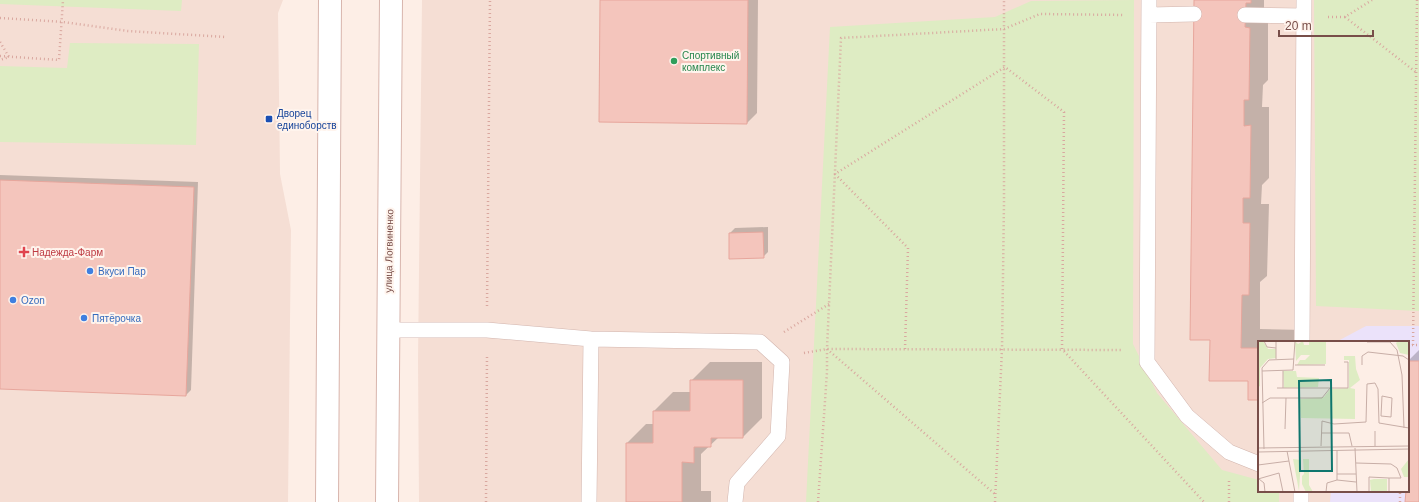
<svg xmlns="http://www.w3.org/2000/svg" width="1419" height="502" font-family="Helvetica,sans-serif">
<rect width="100%" height="100%" fill="#fdeee6"/>
<path fill="#f5ded4" fill-rule="evenodd" d="M0 0H283L278 13 280 174 291 230 288 502H0Z
M422 0H1419V502H419L418 361ZM1259 342H1408V491H1259Z"/>
<path fill="#ebe2fa" d="M1366 326H1419V502H1330L1331 491H1408V342H1336Z"/>
<path fill="#deecc3" d="M0 0H182L181 11 0 4Z
M1134 0 1133 344 1157 393 1222 470 1259 480V491H1279V502H806L830 27 995 17 1031 1Z
M1314 0H1419V311L1316 306Z
M70 43 199 44 196 145 0 142V66L67 68Z"/>
<path fill="#0003" d="M601 0H758L757 113 747 123Z
M1195 0H1264V9H1268V80L1263 85 1262 107H1269V178L1262 185 1261 204H1269L1267 276 1260 282V329L1305 330V342H1259V399L1249 380 1211 339Z
M0 175 198 182 191 390 186 395 0 388Z
M768 227V252L763 257 730 233 735 228Z
M1419 350V502H1406L1407 491H1408V361Z
M710 362H762V418L743 437H719L701 454V491H711V502H627V443L646 424H654V411L673 392H691L692 380Z"/>
<path fill="#f4c5bc" stroke="#e7a69c" d="M600 0H748L747 124 599 122Z
M1194 0H1251V3H1246L1245 27 1250 28 1249 100H1244V126L1251 125 1250 198H1243V223H1250L1249 295H1242L1241 348H1259V400H1248V381H1209L1210 340H1190Z
M0 180 194 187 186 396 0 389Z
M763 232 764 258 729 259V233Z
M1408 361H1419V502H1405L1406 491H1408Z
M690 380H743V438H711V447H694V463L682 462V502H626V443H653V411H690Z"/>
<g fill="none" stroke-linecap="round" stroke-linejoin="round">
<g stroke="#d2b5ae" stroke-width="16">
<path id="lane" d="M1149 0 1147 362 1187 416 1229 452 1259 464
M1149 15 1194 14
M1245 15 1304 16
M388 330H487L591 339 760 342 782 362 778 436 737 483 735 502
M1302 342 1304 0
M589 502 591 339
M1301 502V491"/>
</g>
<g stroke="#d8b5ad" stroke-width="24">
<path id="secondary" d="M327 502 330 0
M387 502 391 0"/>
</g>
<path stroke="#d9a79f" stroke-width="2.5" stroke-dasharray="1 3" stroke-linecap="butt" d="M1417 0 1413 345H1419
M1328 17H1345L1372 0
M1345 17 1417 73
M0 18 63 22 128 31 226 37
M0 42 9 57 0 60
M0 56 59 60 63 0
M487 306 490 0
M784 332 829 304
M1408 345H1413
M827 349 996 495
M905 349 908 248 835 174 1005 67 1064 112 1062 349 1204 502
M804 353 827 349 1122 350
M486 502 487 355
M818 502 827 372V349L841 38 1004 29 1040 14 1125 15
M995 502 1002 349 1004 202V0
M1229 502V479
M1400 502V491"/>
<use href="#lane" stroke="#fff" stroke-width="15"/>
<use href="#secondary" stroke="#fff" stroke-width="22"/>
</g>
<circle fill="#2e9e5b" stroke="#fff4ed" stroke-width="1.5" cx="674" cy="61" r="4"/>
<rect fill="#1a4fb4" stroke="#fff4ed" stroke-width="1.5" x="265" y="115" width="8" height="8" rx="2"/>
<path fill="#e0444e" stroke="#fff4ed" stroke-width="1.5" d="M22 246h4v4h4v4h-4v4h-4v-4h-4v-4h4z"/>
<g fill="#3f7fe0" stroke="#fff4ed" stroke-width="1.5">
<circle cx="90" cy="271" r="4"/>
<circle cx="13" cy="300" r="4"/>
<circle cx="84" cy="318" r="4"/>
</g>
<g text-anchor="middle" dominant-baseline="central" stroke-width="4" stroke-linejoin="round" paint-order="stroke">
<g font-size="10" fill="#27864d" stroke="#fff4ed" text-anchor="start">
<text x="682" y="55">Спортивный<tspan x="682" dy="12">комплекс</tspan></text>
</g>
<g font-size="10" fill="#164399" stroke="#fff4ed" text-anchor="start">
<text x="277" y="113">Дворец<tspan x="277" dy="12">единоборств</tspan></text>
</g>
<g font-size="10" fill="#784e49" stroke="#fff4ed">
<text transform="translate(389 251) rotate(-89)">улица Логвиненко</text>
</g>
<g font-size="10" fill="#be3a42" stroke="#fff4ed" text-anchor="start">
<text x="32" y="252">Надежда-Фарм</text>
</g>
<g font-size="10" fill="#366cbe" stroke="#fff4ed" text-anchor="start">
<text x="98" y="271">Вкуси Пар</text>
<text x="21" y="300">Ozon</text>
<text x="92" y="318">Пятёрочка</text>
</g>
</g>
<g transform="translate(1258 341)">
<rect width="151" height="151" fill="#fdeee6"/>
<path d="M0 0H5L10 8H18V17L10 18 2 27V45L0 46ZM37 0 40 3 45 0 46 4H51V0H68V23L39 24 42 19H47L52 14H43L38 20ZM140 0H151V14L142 12 138 2ZM86 15H97L98 28 102 39 92 47 97 48V78L43 77 41 58 66 56 72 48 91 47V19H86ZM25 30H38L39 36 61 37 60 46 26 47ZM35 118 43 119 41 150ZM45 118H51V144L55 151H48L44 143V135L46 133ZM151 118V136H146L143 128ZM116 138H129V151H113L112 139Z" fill="#deecc3"/>
<path fill="none" stroke="#c8aea7" stroke-width="1" d="M6 0 9 6 18 7M18 0V18M109 1H132L139 9 144 34 146 87M37 24H67M104 24V15L110 11 145 15 151 19M4 30 35 29 37 0M25 30V47M72 47H90V21H86M124 55 134 57 133 76 123 75ZM4 62 12 57H64L72 47H19M27 88 28 57M117 90V105M63 92H91L94 105M63 105 64 80 76 83 108 81 109 43 117 42 120 48 121 82 151 87M0 107 151 105M97 107 99 151M6 108 4 27 11 19 36 18M29 110 37 151M0 111 151 108M98 122 133 123 139 127 143 137H131V151M0 124 31 120M79 133H98M0 138 21 132 25 151M1 138 6 142 7 151M79 139 98 141M68 151 69 142 79 139V109M111 151V136L131 137"/>
<path fill="#0f766e" fill-opacity="0.15" stroke="#0f766e" stroke-width="2" d="M73 39 74 130H42L41 40Z"/>
<rect width="151" height="151" fill="none" stroke="#784e49" stroke-width="2"/>
</g>
<path d="M1279 30v6h94v-6" fill="none" stroke="#784e49" stroke-width="2"/>
<text x="1285" y="30" font-size="12" fill="#784e49" stroke="#fff4ed" stroke-width="3" paint-order="stroke">20 m</text>
</svg>
